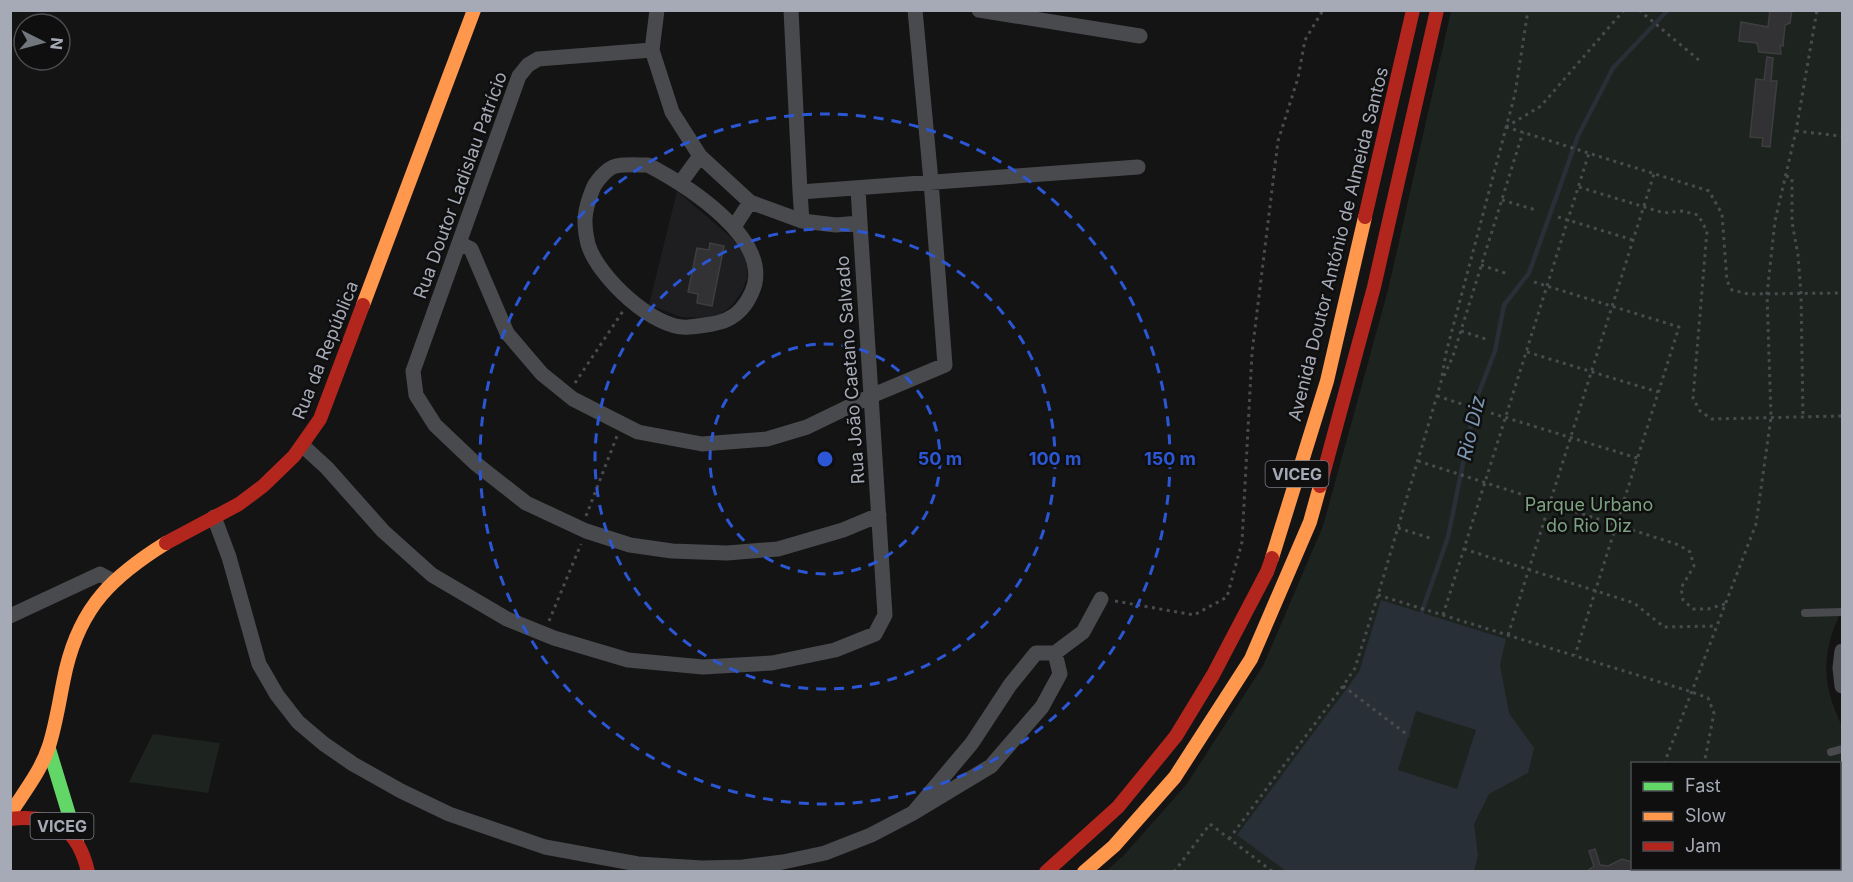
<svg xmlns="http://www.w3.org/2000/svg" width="1853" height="882" font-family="Inter,sans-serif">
<rect width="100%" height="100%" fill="#141414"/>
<path fill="#1e1e20" d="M677 191 734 240 748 262 747 278 742 291 732 305 721 314 709 318 681 317 649 305Z"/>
<path fill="#1d231e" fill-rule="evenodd" d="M1451 11H1842V610C1821 653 1821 682 1842 726V871L1105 872 1124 855 1186 785 1263 666 1323 526 1388 290ZM1632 764H1840V868H1632Z
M153 734 220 743 208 793 129 782Z"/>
<path fill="#282f36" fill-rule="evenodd" d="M1381 600 1506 639 1500 665 1509 713 1534 748 1528 773 1489 794 1474 824 1478 855 1474 871H1286L1237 835 1359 672ZM1416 711 1476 730 1457 789 1398 770Z"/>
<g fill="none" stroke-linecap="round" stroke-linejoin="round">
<path stroke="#282f36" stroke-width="4.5" d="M1420 617 1448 537 1476 400 1495 351 1504 305 1529 273 1578 136 1613 68 1668 10"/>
</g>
<path fill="#323234" stroke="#3d3e40" stroke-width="1.5" d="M1770 10H1792L1790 23 1785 25 1783 46 1780 45 1781 54 1759 52 1757 43 1739 41 1741 22 1768 27Z
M1767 57 1773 58 1771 81H1777L1770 147 1762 146 1763 138 1750 137 1756 79 1764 80Z
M710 243 724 246 712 306 697 303 698 294 688 292 697 248 709 250Z
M1595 849 1600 865 1608 866 1622 859 1632 862V868H1647L1648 872H1576L1587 871 1594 866 1589 851Z
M1683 868H1707L1708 870 1685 872Z"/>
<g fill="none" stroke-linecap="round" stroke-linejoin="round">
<path stroke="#4a4b4f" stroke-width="3" stroke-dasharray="3 4.5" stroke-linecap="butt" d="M1639 10 1700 61
M1506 127 1709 191 1722 214 1727 281 1732 290 1748 294 1842 293
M1506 127 1541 106 1624 10
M1796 131 1841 136
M1786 176 1792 178V222L1798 255 1801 294 1803 416
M1579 187 1664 213 1682 211 1698 215 1707 231 1693 398 1700 411 1712 419 1842 416
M1502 200 1536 210
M1558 217 1633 240
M1481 265 1508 274
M1534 282 1679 327 1575 655
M1461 331 1489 340
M1527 352 1658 392
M1444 376 1453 356 1523 132
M575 383 623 311
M1437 396 1465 405
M1491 413 1637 458
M1418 461 1679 545 1690 552 1694 566 1681 588 1683 600 1693 609H1708L1725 604
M586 516 617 436
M1398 528 1433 539
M1464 549 1634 603 1664 627 1717 626
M1378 595 1692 692 1708 698 1714 713 1704 764
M1115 601 1194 615 1227 597 1242 542 1252 353 1278 141 1298 78 1305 40 1323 10
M1443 615 1589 153
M549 621 581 544
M1508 635 1654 174
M1343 686 1409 736
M1664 764 1756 524 1771 417 1767 294 1775 221 1796 131 1817 10
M1229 839 1343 686 1355 668 1378 595 1441 382 1446 353 1515 94 1528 10
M1722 868 1724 872
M1174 872 1210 824 1273 872"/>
<path stroke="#494a4d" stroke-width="8" d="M1805 613 1842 612
M1831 752 1842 749"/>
<path stroke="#494a4d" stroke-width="15" d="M657 10 652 50 672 112 700 156 750 202 802 221 836 225 860 223 858 188
M791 10 800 192
M979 10 1140 36
M652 50 538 59 528 65 519 76 413 371 416 395 435 425 475 463 526 503 586 531 630 545 672 551 727 553 778 549 843 530 879 515
M648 165C686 185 775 240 752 292 739 322 719 324 689 327 655 331 597 276 588 244 583 222 584 212 592 191 595 182 607 168 616 166 626 164 638 165 648 165Z
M681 182 700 156
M802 221 800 192 1138 167
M734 227 750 202
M459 243 471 249 507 333 542 374 573 399 638 432 702 444 767 439 807 427 871 396 945 365 931 181 915 10
M303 446 327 468 383 531 432 575 507 619 554 638 628 660 703 667 772 663 835 650 875 634 885 615 860 223
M214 517 229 557 259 664 277 695 298 722 324 744 353 764 401 791 449 814 545 847 638 864 702 868 743 867 783 862 825 853 871 835 913 813 991 766 1042 707 1060 674 1055 653H1036L1010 685 972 743 913 813
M10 616 100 574 113 581
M1842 651 1840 668 1842 686
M1055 653 1083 632 1101 599"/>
<path stroke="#63d668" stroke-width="14" d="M49 749 77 841"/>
<path stroke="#ff974d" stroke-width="14" d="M363 305 474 10
M1272 558 1327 381 1365 217
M10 814C24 792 41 771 49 746 57 721 60 695 66 669 81 606 113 576 166 543
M1084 872 1114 846 1175 777 1251 659 1310 522 1320 486"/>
<path stroke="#b3261e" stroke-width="14" d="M1365 217 1413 10
M1320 486 1374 287 1437 10
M166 543 239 504 263 486 294 456 320 419 363 305
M10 819C54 814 78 828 88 872
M1046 872 1118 807 1176 736 1213 675 1267 572 1272 558"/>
</g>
<g fill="none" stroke="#2b57d5" stroke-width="3" stroke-dasharray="10 8">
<circle cx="825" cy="459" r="115"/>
<circle cx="825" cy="459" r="230"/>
<circle cx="825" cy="459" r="345"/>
</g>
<g text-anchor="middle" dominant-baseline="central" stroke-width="5" stroke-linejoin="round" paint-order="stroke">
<g fill="#0f0f10" stroke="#787c84" stroke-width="1.5">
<rect x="1265.5" y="461" width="63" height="26" rx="4.5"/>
<rect x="30.5" y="813" width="63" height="26" rx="4.5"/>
</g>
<g font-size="16" font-weight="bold" fill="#a5aab6">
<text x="1297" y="474">VICEG</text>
<text x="62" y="826">VICEG</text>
</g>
<g font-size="18" fill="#a5aab6" stroke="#0f0f10">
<text transform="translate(460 185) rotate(-70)">Rua Doutor Ladislau Patrício</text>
<text transform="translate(1338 244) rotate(-76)">Avenida Doutor António de Almeida Santos</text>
<text transform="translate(325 350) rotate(-68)">Rua da República</text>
<text transform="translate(850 370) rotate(-94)">Rua João Caetano Salvado</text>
</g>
<g font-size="18" fill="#7ca180" stroke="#0f0f10">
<text x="1589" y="504">Parque Urbano<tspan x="1589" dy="21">do Rio Diz</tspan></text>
</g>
<g font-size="20" font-style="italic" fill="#7c96b1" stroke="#0f0f10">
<text transform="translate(1471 428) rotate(-77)">Rio Diz</text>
</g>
</g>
<circle cx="825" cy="459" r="9" fill="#2b57d5" stroke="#0f0f10" stroke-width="3"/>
<g font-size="18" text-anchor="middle" font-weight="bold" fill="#2b57d5" stroke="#0f0f10" stroke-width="5" stroke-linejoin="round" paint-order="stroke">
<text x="940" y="465">50 m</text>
<text x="1055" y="465">100 m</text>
<text x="1170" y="465">150 m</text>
</g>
<rect width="1853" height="882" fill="none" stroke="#a5aab6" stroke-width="24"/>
<rect x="1631" y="762" width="210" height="108" fill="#0f0f10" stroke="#4b4d52" stroke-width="1.5"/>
<rect x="1643" y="782" width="30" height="9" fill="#63d668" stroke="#4b4d52" stroke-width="1.5"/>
<text x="1685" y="792" font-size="18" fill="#a5aab6">Fast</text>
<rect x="1643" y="812" width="30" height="9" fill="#ff974d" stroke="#4b4d52" stroke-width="1.5"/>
<text x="1685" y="822" font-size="18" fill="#a5aab6">Slow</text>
<rect x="1643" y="842" width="30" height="9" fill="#b3261e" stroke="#4b4d52" stroke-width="1.5"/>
<text x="1685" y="852" font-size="18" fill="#a5aab6">Jam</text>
<g transform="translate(42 42) rotate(96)"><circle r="28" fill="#0f0f10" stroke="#4b4d52" stroke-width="1.5"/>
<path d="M0-4.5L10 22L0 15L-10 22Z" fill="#72767d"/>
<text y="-9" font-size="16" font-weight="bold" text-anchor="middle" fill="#a5aab6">N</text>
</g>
</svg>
